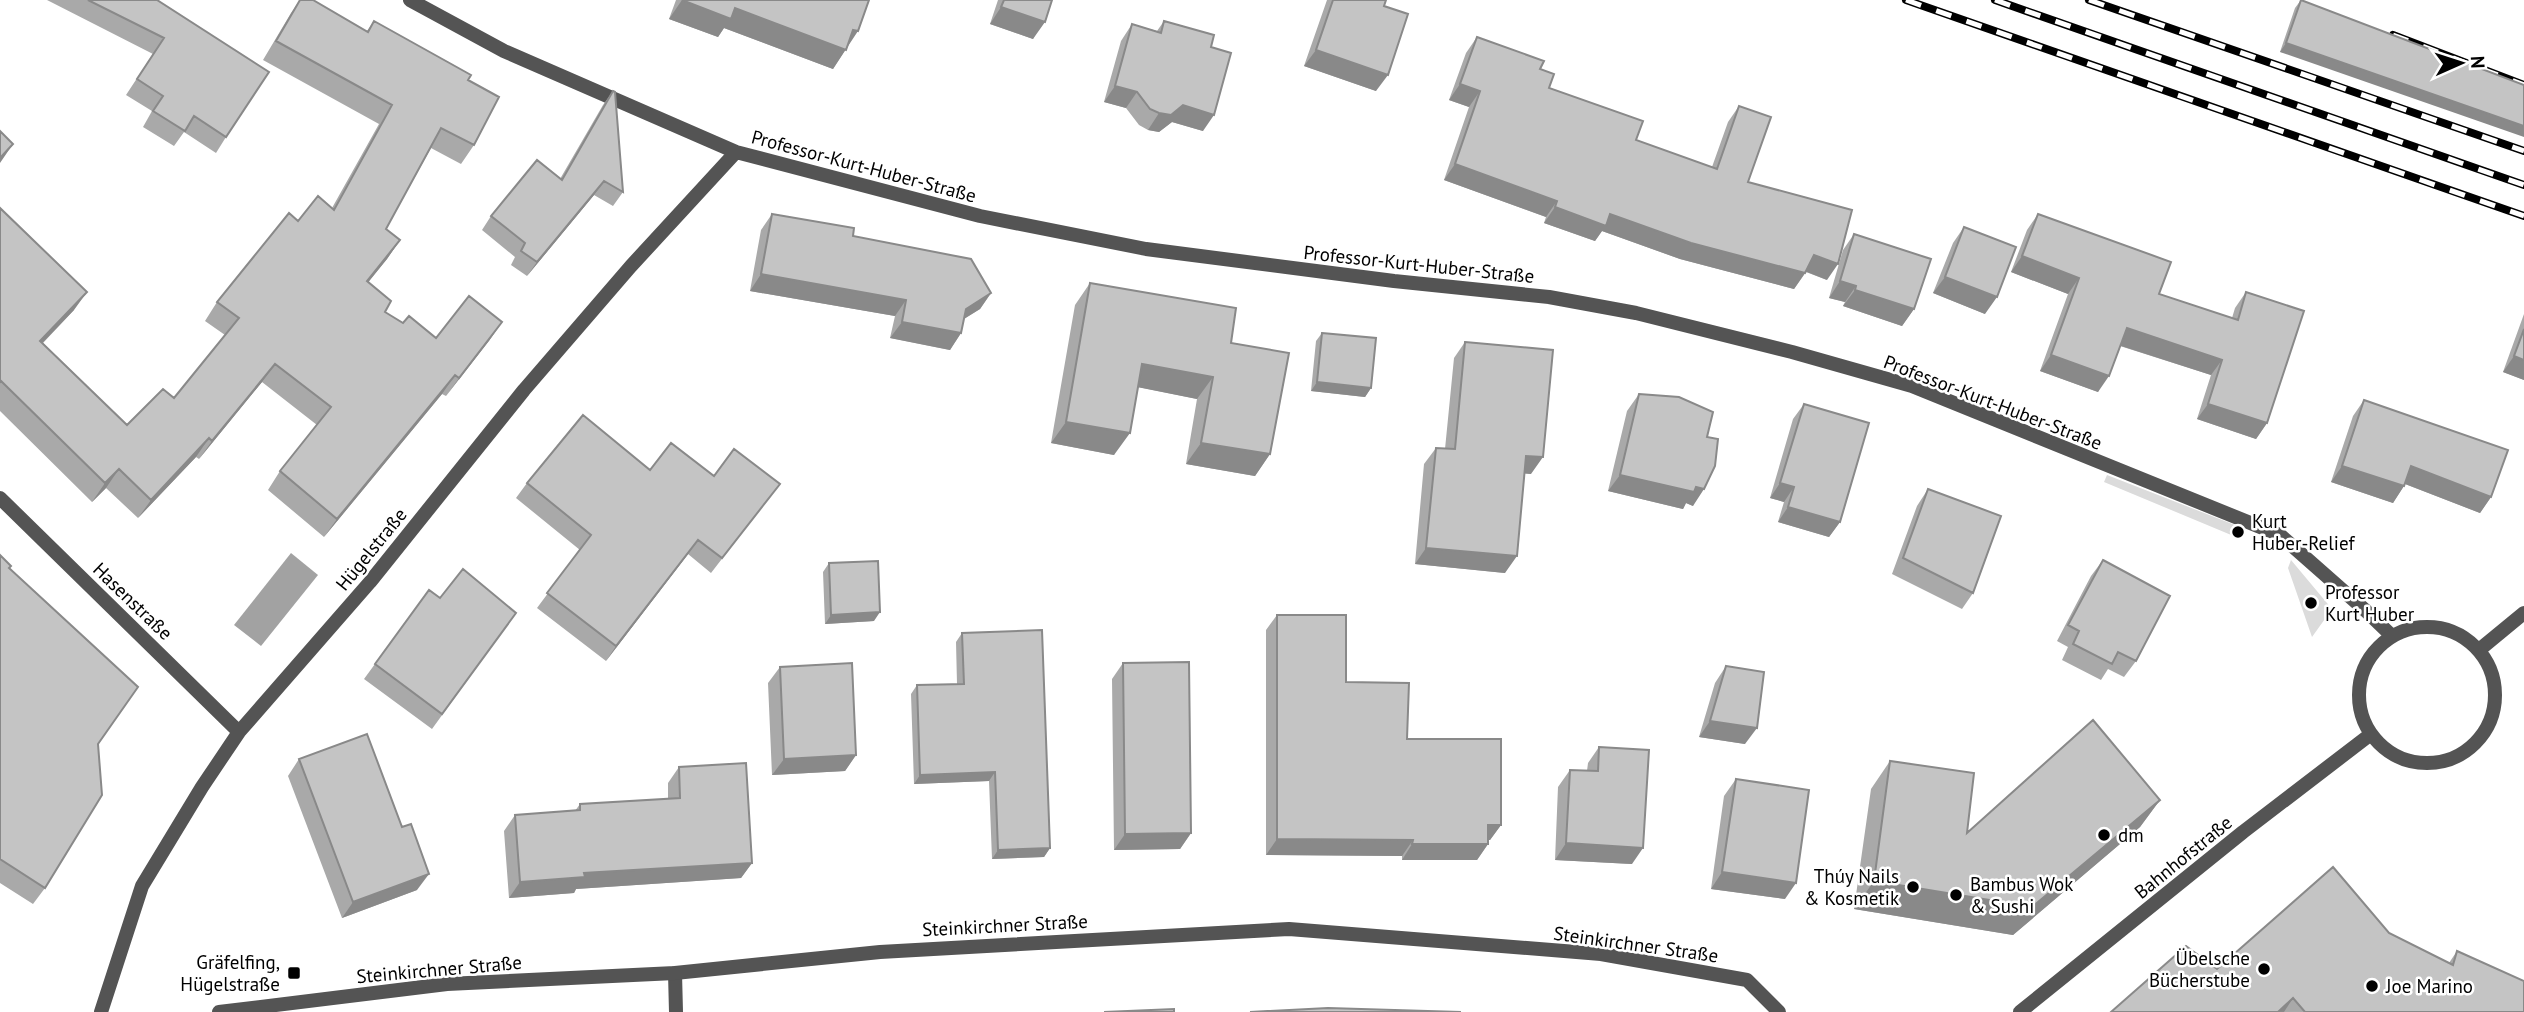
<svg xmlns="http://www.w3.org/2000/svg" width="2524" height="1012" font-family="'PT Sans',sans-serif">
<rect width="100%" height="100%" fill="#fff"/>
<path fill="#dbdbdb" d="M2107 475 2240 527 2236 537 2104 482Z
M2291 560 2332 609 2312 637 2288 568Z"/>
<path fill="#a2a2a2" d="M291 553 318 575 261 646 234 625Z"/>
<g fill="none" stroke-linecap="round" stroke-linejoin="round">
<path stroke="#545454" stroke-width="14" d="M410 0 504 51 736 152 980 216 1146 249 1394 281 1549 297 1636 313 1792 352 1912 386 2280 535 2365 610 2392 636
M0 498 239 732
M675 973 676 1012
M101 1012 142 886 202 787 239 732 370 582 524 390 631 266 736 152"/>
<path stroke="#545454" stroke-width="14" d="M2359 695a68 68 0 1 1 136 0a68 68 0 1 1-136 0Z
M2479 650 2524 613
M219 1012 447 984 675 973 880 952 1289 929 1601 954 1747 980 1779 1012
M2020 1012 2243 832 2371 734"/>
<g stroke="#000" stroke-width="8">
<path id="rail" d="M1906 0 2524 216
M1995 0 2524 185
M2089 0 2524 151
M2393 35 2524 85"/>
</g>
<use href="#rail" stroke="#fff" stroke-width="5" stroke-dasharray="16" stroke-linecap="butt"/>
</g>
<path fill="#a9a9a9" d="M47 0H157L226 137 216 153 184 132 174 146 143 127 152 111 126 95 153 54Z
M300 0 367 31 374 21 468 80 474 145 461 164 431 148 386 229 400 240 387 259 368 282 385 312 403 323 436 338 502 322 446 396 442 394 324 537 268 490 280 471 317 425 262 382 199 459 196 457 138 518 106 488 92 502 0 411V208L74 310 43 343 127 425 174 398 225 335 205 321 217 302 298 221 332 208 379 124 263 60 291 13Z
M676 0H869L847 47 833 69 724 28 718 37 669 19Z
M998 0H1052L1033 39 990 24Z
M1327 0H1386L1384 6 1376 91 1304 66Z
M2301 0 2524 85 2280 52 2295 8Z
M1164 21 1211 47 1203 131 1172 122 1159 132 1148 130 1139 125 1126 108 1104 102 1121 41 1132 24 1157 31Z
M1477 37 1540 69 1549 88 1636 140 1712 167 1728 122 1739 106 1748 182 1827 280 1806 272 1794 289 1680 259 1602 231 1595 241 1544 223 1546 217 1444 180 1469 107 1449 100 1466 53Z
M613 91 623 192 613 206 594 195 527 276 511 265 515 257 482 230 491 216 560 179 603 105Z
M772 214 853 236 991 293 980 309 964 319 961 333 950 350 890 338 895 316 750 291 761 230Z
M2038 214 2159 294 2232 318 2235 308 2246 292 2267 423 2256 439 2197 419 2211 375 2120 346 2098 392 2040 371 2068 294 2011 272 2027 230Z
M1964 227 1985 314 1933 293 1953 243Z
M1854 234 1914 309 1902 326 1843 306 1845 302 1829 298 1843 250Z
M1090 283 1231 343 1270 454 1255 476 1186 464 1197 399 1138 387 1114 455 1051 443 1075 305Z
M2524 314V380L2503 372Z
M1322 333 1371 388 1365 397 1311 391 1316 341Z
M1465 342 1531 474 1524 473 1505 573 1415 564 1424 464 1436 448 1445 449 1454 358Z
M1639 394 1707 437 1693 506 1686 503 1683 509 1608 491 1627 411Z
M2364 400 2491 497 2480 513 2405 484 2393 503 2331 482 2353 416Z
M1804 404 1840 522 1829 537 1778 522 1784 502 1770 498 1793 419Z
M650 470 714 476 769 498 711 573 688 554 606 661 537 608 580 550 516 498 527 483Z
M1928 489 1973 593 1962 609 1892 574 1917 506Z
M0 555 9 568 98 744 45 888 33 904 0 883Z
M2103 560 2136 661 2124 677 2108 669 2101 680 2062 660 2068 647 2057 641 2091 576Z
M829 563 874 621 825 624 823 572Z
M429 590 440 598 516 613 432 729 364 679Z
M1277 615 1346 682 1501 825 1490 840H1488V844L1477 860H1402V856L1266 855V630Z
M962 633 1050 848 1044 857 992 859 989 781 914 784 911 694 917 685 957 684 956 642Z
M1123 663 1191 833 1180 849 1114 850 1112 679Z
M1726 666 1745 744 1699 737 1715 683Z
M780 667 856 755 845 771 772 775 768 683Z
M1599 747 1632 864 1555 860 1558 787 1570 770 1587 771 1588 763Z
M299 759 417 890 342 918 288 776Z
M1890 761 1967 833 2160 800 2140 827 2013 935 1854 909 1871 789Z
M679 767 752 863 741 878 576 889 574 893 509 898 504 831 515 815 575 811 580 804 668 799V783Z
M1736 779 1785 899 1711 889 1724 796Z
M2389 933 2449 963 2457 951 2524 1012H2111L2217 969Z"/>
<path fill="#898989" d="M682 0 735 8 853 30 858 31 833 69 724 28 718 37 669 19Z
M1001 7 1045 22 1033 39 990 24Z
M2286 43 2524 126V137L2280 52Z
M1316 50 1388 75 1376 91 1304 66Z
M1460 84 1480 91 1469 107 1449 100Z
M1115 86 1137 92 1126 108 1104 102Z
M1183 105 1214 115 1203 131 1172 122 1159 132 1148 130 1159 113Z
M13 144 0 163V158Z
M1455 164 1557 201 1546 217 1444 180Z
M604 181 594 195 527 276 537 262Z
M1555 207 1610 214 1805 273 1794 289 1680 259 1602 231 1595 241 1544 223Z
M400 240 387 259 354 300 367 281Z
M1814 255 1838 264 1827 280 1802 270Z
M2022 256 2079 278 2068 294 2011 272Z
M761 274 906 300 895 316 750 291Z
M1945 277 1997 297 1985 314 1933 293Z
M1840 281 1856 286 1845 302 1829 298Z
M1855 290 1914 309 1902 326 1843 306Z
M87 292 74 310 27 359 40 341Z
M991 293 980 309 954 325 966 309Z
M502 322 489 341 446 396 459 378Z
M902 322 961 333 950 350 890 338Z
M2127 328 2222 360 2211 375 2115 344Z
M2051 355 2109 376 2098 392 2040 371Z
M2514 356 2524 360V380L2503 372Z
M275 364 262 382 199 459 212 441Z
M1142 364 1213 377 1197 399 1127 385Z
M455 375 442 394 324 537 337 519Z
M1317 382 1371 388 1365 397 1311 391Z
M2208 404 2267 423 2256 439 2197 419Z
M1066 422 1130 433 1114 455 1051 443Z
M209 438 196 457 138 518 151 500Z
M1201 443 1270 454 1255 476 1186 464Z
M1526 456 1543 457 1531 474 1515 473Z
M2342 466 2404 486 2393 503 2331 482Z
M2411 466 2491 497 2480 513 2400 482Z
M119 469 106 488 92 502 105 483Z
M1620 475 1696 487 1704 489 1693 506 1686 503 1683 509 1608 491Z
M1780 483 1794 487 1784 502 1770 498Z
M1788 507 1840 522 1829 537 1778 522Z
M698 540 688 554 606 661 616 646Z
M1426 548 1517 556 1505 573 1415 564Z
M880 612 874 621 825 624 831 615Z
M1710 721 1757 728 1745 744 1699 737Z
M856 755 845 771 772 775 784 759Z
M995 772 989 781 914 784 920 775Z
M2160 800 2140 827 2013 935 1854 909 1874 881Z
M1488 825H1501L1490 840H1477Z
M1191 833 1180 849 1114 850 1125 834Z
M1277 839 1413 840 1402 856 1266 855Z
M1566 843 1643 848 1632 864 1555 860Z
M1412 844H1488L1477 860H1402Z
M1050 848 1044 857 992 859 998 850Z
M752 863 741 878 576 889 574 893 509 898 520 882 584 873Z
M1722 872 1796 883 1785 899 1711 889Z
M429 874 417 890 342 918 353 902Z
M2293 998 2284 1012H2278Z"/>
<path fill="#c4c4c4" stroke="#898989" stroke-width="2" d="M88 0H157L269 72 226 137 194 116 185 131 153 111 163 96 137 79 164 38Z
M300 0H313L368 32 374 21 471 75 468 80 499 97 474 145 441 128 386 229 400 240 367 281 391 301 385 312 403 323 409 316 436 338 469 296 502 322 459 378 455 375 337 519 280 471 331 407 275 364 212 441 209 438 151 500 119 469 105 483 1 381 0 382V208L87 292 40 341 127 425 163 389 174 398 239 318 217 302 289 213 298 221 318 196 334 210 392 105 276 41Z
M682 0H869L858 31 853 30 846 50 735 8 731 19Z
M1004 0H1052L1045 22 1001 7Z
M1333 0H1386L1384 6 1408 14 1388 75 1316 50Z
M2301 0 2524 85V126L2286 43Z
M1164 21 1214 35 1211 47 1231 53 1214 115 1183 105 1171 115 1159 113 1150 109 1137 92 1115 86 1132 24 1161 33Z
M1477 37 1544 61 1540 69 1554 74 1549 88 1643 121 1636 140 1717 169 1739 106 1771 117 1748 182 1852 210 1838 264 1814 255 1805 273 1691 243 1610 214 1606 226 1555 207 1557 201 1455 164 1480 91 1460 84Z
M613 91 615 92 623 192 604 181 537 262 521 251 525 243 491 216 537 160 562 180Z
M0 131 13 144 0 158Z
M772 214 854 228 853 236 971 259 991 293 966 309 961 333 902 322 906 300 761 274Z
M2038 214 2171 262 2159 294 2238 320 2246 292 2304 311 2267 423 2208 404 2222 360 2127 328 2109 376 2051 355 2079 278 2022 256Z
M1964 227 2016 247 1997 297 1945 277Z
M1854 234 1931 259 1914 309 1855 290 1856 286 1840 281Z
M1090 283 1236 308 1231 343 1289 353 1270 454 1201 443 1213 377 1142 364 1130 433 1066 422Z
M2524 329V360L2514 356Z
M1322 333 1376 338 1371 388 1317 382Z
M1465 342 1553 350 1543 457 1526 456 1517 556 1426 548 1436 448 1455 449Z
M1639 394 1679 397 1713 412 1707 437 1718 439 1715 466 1704 489 1696 487 1694 492 1620 475Z
M2364 400 2508 450 2491 497 2411 466 2404 486 2342 466Z
M1804 404 1869 423 1840 522 1788 507 1794 487 1780 483Z
M583 415 650 470 671 443 714 476 734 449 780 484 722 558 698 540 616 646 547 593 591 535 527 483Z
M1928 489 2001 516 1973 593 1903 558Z
M0 555 11 566 9 568 138 687 98 744 102 795 45 888 0 859Z
M2103 560 2170 596 2136 661 2118 652 2112 664 2073 644 2079 631 2068 625Z
M878 561 880 612 831 615 829 563Z
M463 569 516 613 442 714 375 664 429 590 440 598Z
M1277 615H1346V682L1409 683 1407 739H1501V825H1488V844H1412L1413 840 1277 839Z
M1042 630 1050 848 998 850 995 772 920 775 917 685 964 684 962 633Z
M1189 662 1191 833 1125 834 1123 663Z
M852 663 856 755 784 759 780 667Z
M1726 666 1764 672 1757 728 1710 721Z
M2093 720 2160 800 2032 907 1874 881 1890 761 1974 773 1967 833Z
M367 734 402 827 411 824 429 874 353 902 299 759Z
M1599 747 1649 750 1643 848 1566 843 1570 770 1598 771Z
M746 763 752 863 584 873 585 877 520 882 515 815 580 810V804L680 798 679 767Z
M1736 779 1809 790 1796 883 1722 872Z
M2333 867 2389 933 2453 965 2457 951 2524 981V1012H2305L2293 998 2278 1012H2111L2186 946 2217 969Z
M1328 1008 1461 1012H1250Z
M1174 1009V1012H1104Z"/>
<g fill="#000" stroke="#fff" stroke-width="2.5">
<circle cx="2238" cy="532" r="7"/>
<circle cx="2311" cy="603" r="7"/>
<circle cx="2104" cy="835" r="7"/>
<circle cx="1913" cy="887" r="7"/>
<circle cx="1956" cy="895" r="7"/>
<circle cx="2264" cy="969" r="7"/>
<rect x="287" y="966" width="14" height="14" rx="3.5"/>
<circle cx="2372" cy="986" r="7"/>
</g>
<g text-anchor="middle" dominant-baseline="central" stroke-width="5" stroke-linejoin="round" paint-order="stroke">
<g font-size="19" fill="#000" stroke="#fff">
<text transform="translate(864 166) rotate(15)">Professor-Kurt-Huber-Straße</text>
<text transform="translate(1419 264) rotate(6)">Professor-Kurt-Huber-Straße</text>
<text transform="translate(1993 402) rotate(21)">Professor-Kurt-Huber-Straße</text>
<text transform="translate(371 549) rotate(-51)">Hügelstraße</text>
<text transform="translate(133 601) rotate(44)">Hasenstraße</text>
<text transform="translate(2183 857) rotate(-39)">Bahnhofstraße</text>
<text transform="translate(1005 925) rotate(-3)">Steinkirchner Straße</text>
<text transform="translate(1636 944) rotate(8)">Steinkirchner Straße</text>
<text transform="translate(439 969) rotate(-5)">Steinkirchner Straße</text>
</g>
<g font-size="19" fill="#000" stroke="#fff" text-anchor="start">
<text x="2252" y="521">Kurt<tspan x="2252" dy="22">Huber-Relief</tspan></text>
<text x="2325" y="592">Professor<tspan x="2325" dy="22">Kurt Huber</tspan></text>
<text x="2118" y="835">dm</text>
<text x="1899" y="876" text-anchor="end">Thúy Nails<tspan x="1899" dy="22">&amp; Kosmetik</tspan></text>
<text x="1970" y="884">Bambus Wok<tspan x="1970" dy="22">&amp; Sushi</tspan></text>
<text x="2250" y="958" text-anchor="end">Übelsche<tspan x="2250" dy="22">Bücherstube</tspan></text>
<text x="280" y="962" text-anchor="end">Gräfelfing,<tspan x="280" dy="22">Hügelstraße</tspan></text>
<text x="2386" y="986">Joe Marino</text>
</g>
</g>
<g transform="translate(2461 63) rotate(87)" stroke="#ffffff" stroke-width="5" paint-order="stroke">
<path d="M0-5L12 26L0 18L-12 26Z" fill="#000000"/>
<text y="-10" font-size="19" font-weight="bold" text-anchor="middle" fill="#000000">N</text>
</g>
</svg>
